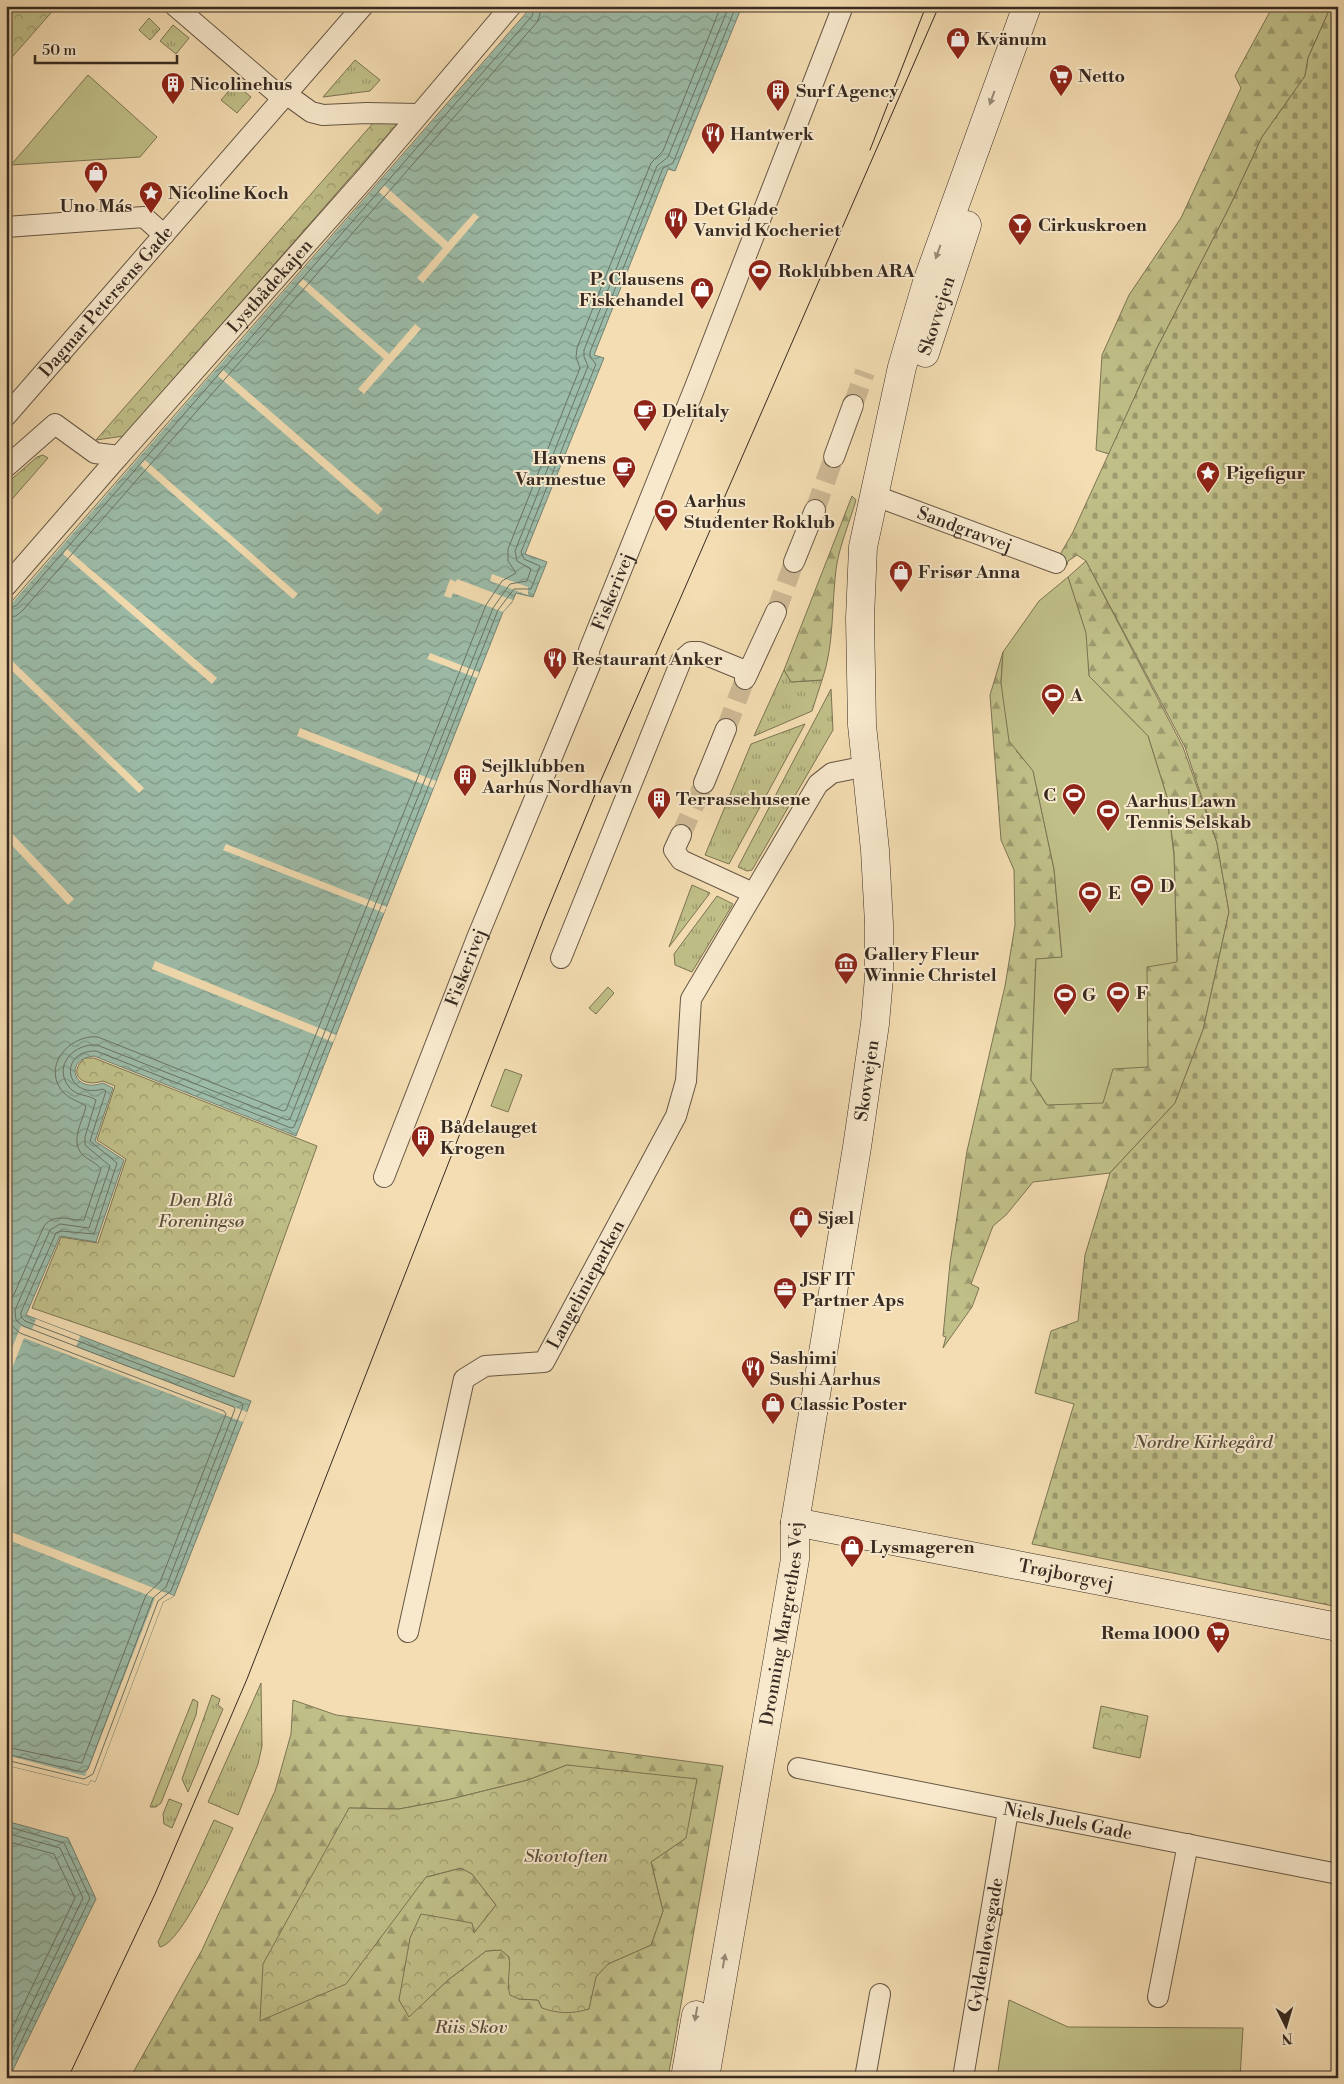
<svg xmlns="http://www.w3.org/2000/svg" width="1344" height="2084" font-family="'Libre Bodoni',serif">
<defs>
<pattern id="grass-tufts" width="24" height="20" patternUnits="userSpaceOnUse" patternTransform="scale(1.25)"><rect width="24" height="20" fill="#c0bf88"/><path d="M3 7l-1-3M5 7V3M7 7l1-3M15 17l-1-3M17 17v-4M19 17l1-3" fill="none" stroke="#9d9b6f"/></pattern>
<pattern id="forest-firs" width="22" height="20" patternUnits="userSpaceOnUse" patternTransform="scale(1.25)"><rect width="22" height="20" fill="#c0bf88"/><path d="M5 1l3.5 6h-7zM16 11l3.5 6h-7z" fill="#9d9b6f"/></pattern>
<pattern id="cemetery-stones" width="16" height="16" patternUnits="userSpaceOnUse" patternTransform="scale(1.25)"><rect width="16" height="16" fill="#c0bf88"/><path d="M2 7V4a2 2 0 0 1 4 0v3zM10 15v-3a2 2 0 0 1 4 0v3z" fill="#9d9b6f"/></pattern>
<pattern id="park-crowns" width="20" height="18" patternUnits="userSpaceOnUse" patternTransform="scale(1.25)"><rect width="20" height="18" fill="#c0bf88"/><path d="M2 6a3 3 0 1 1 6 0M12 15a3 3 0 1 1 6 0" fill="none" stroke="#9d9b6f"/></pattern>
<pattern id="water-waves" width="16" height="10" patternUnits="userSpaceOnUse" patternTransform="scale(1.25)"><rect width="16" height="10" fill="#9cbca9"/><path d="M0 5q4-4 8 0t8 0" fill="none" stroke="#809989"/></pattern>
</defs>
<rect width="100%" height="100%" fill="#f4ddb2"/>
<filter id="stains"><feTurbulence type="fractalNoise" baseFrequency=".004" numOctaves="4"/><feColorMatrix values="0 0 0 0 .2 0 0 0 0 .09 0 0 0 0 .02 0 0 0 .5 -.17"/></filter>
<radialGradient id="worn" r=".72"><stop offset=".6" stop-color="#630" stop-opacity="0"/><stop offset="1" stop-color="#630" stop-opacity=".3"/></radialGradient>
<path fill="url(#grass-tufts)" stroke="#7c7454" d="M149 18 160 29 150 40 139 30Z
M173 25 189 38 176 54 160 41Z
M355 60 380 80 370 91 323 97Z
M235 84 251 97 237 113 221 100Z
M43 455 48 458 6 506V484L37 457Z
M784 670 791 682 822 680 812 711 754 736Z
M831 689 833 730 752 870 747 871 738 867Z
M805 724 729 864 705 855 751 744Z
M692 885 710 893 669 947Z
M717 896 733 904 692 972 675 965 674 954Z
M261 1683 262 1746 258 1764 238 1815 208 1802Z
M212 1695 220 1699 218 1705 223 1709 188 1792 182 1779Z
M193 1699 198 1702 196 1715 161 1803 156 1807H150Z
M169 1799 182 1804 172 1828 164 1824 163 1814Z
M214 1820 233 1828C223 1850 182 1943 160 1947L158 1942Z"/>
<path fill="url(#forest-firs)" stroke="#7c7454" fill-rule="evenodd" d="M1273 6H1331L1308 58 1305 76 1262 137 1229 208 1156 350 1109 454 1096 450 1102 355 1129 295 1181 218 1241 88 1235 76Z
M852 496 856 500C850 521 841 542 837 563 831 602 835 643 822 680L791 682 784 670Z
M1086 561 1183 747 1217 843 1229 912 1203 1030 1175 1103 1110 1173 1033 1182 1006 1215 993 1226 971 1284 979 1288 972 1307 943 1348 946 1337 943 1336 950 1263 967 1151 1005 986 1015 925 1014 870 1001 840 990 695 1003 652 1001 683 1017 752 1033 770 1054 869 1062 958 1036 959 1031 1080 1046 1104 1113 1069 1147 964 1177 961 1174 852 1167 797 1148 736 1089 676 1085 631 1068 577Z
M293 1700 336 1715 723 1766 668 2078H130L202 1950 275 1791 291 1734ZM567 1765 686 1838 651 1862 663 1911 651 1945 608 1964 595 1977 589 2009 542 2008 538 2000 519 1999 508 1989 511 1968 509 1957 501 1950 486 1951 448 1980 409 2016 399 2000 402 1986 474 1933 496 1905 472 1874 461 1868 427 1877 349 1808 399 1809 447 1800 528 1780Z"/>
<path fill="url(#cemetery-stones)" stroke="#7c7454" d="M1331 6H1338V1607L1032 1544 1074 1404 1035 1393 1051 1331 1078 1321 1085 1255 1110 1173 1175 1103 1203 1030 1229 912 1217 843 1185 747 1086 561 1077 555 1068 561 1067 565 1057 560 1073 532 1156 350 1229 208 1262 137 1305 76 1308 58Z"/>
<path fill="url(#park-crowns)" stroke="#7c7454" d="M12 6H57L6 64V10Z
M374 122 397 124 124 436 96 440Z
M85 1058H94L317 1146 234 1377 32 1308 61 1237 98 1243 126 1159 97 1140 115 1086 103 1081C83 1088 66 1074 85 1058Z
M1101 1706 1148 1716 1140 1758 1093 1748Z
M567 1765 697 1779 686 1838 651 1862 663 1911 651 1945 608 1964 596 1977 589 2009C572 2014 559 2014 542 2008L538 2000 519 1999 510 1995C506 1983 511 1970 509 1957L501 1950 486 1951 448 1980 409 2017 399 2000 410 1938 421 1914 472 1923 474 1933 496 1905 472 1874 461 1868 426 1877 346 1984 260 2021 263 1964 349 1808 399 1809 447 1800 528 1780Z"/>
<path fill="#c0bf88" stroke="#7c7454" d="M88 75 157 137 140 157 11 165Z
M1068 577 1086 633 1089 676 1148 736 1167 797 1174 856 1177 962 1147 967 1148 1067 1113 1069 1103 1103 1047 1105 1031 1080 1036 959 1062 957 1054 869 1033 771 1009 741 1001 683 1003 652 1039 601Z
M608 987 614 993 596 1014 589 1008Z
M505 1069 522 1075 508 1112 491 1106Z
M1009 2000 1068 2027 1243 2028 1240 2078H997Z"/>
<path fill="url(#water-waves)" stroke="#748273" d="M525 6H742L675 171 668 169 594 355 604 358 525 554 547 562 533 597 516 593 512 602 503 612 296 1136 94 1056C63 1059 73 1094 103 1083L113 1088 95 1141 124 1160 96 1242 60 1236 26 1315 251 1401 174 1596 163 1602 95 1782 91 1780 88 1785 6 1765V601Z
M6 1821 68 1838 96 1899 9 2078H6Z"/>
<path fill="#f4ddb2" d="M525 6H533L6 610V601Z
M384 185 448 242 474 213 479 217 423 283 417 278 443 248 379 192Z
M303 279 389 354 415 324 421 329 364 394 358 389 384 359 298 284Z
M223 370 383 509 378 515 218 376Z
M145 460 298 594 293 599 140 465Z
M67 549 217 678 212 684 63 554Z
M492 574 528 587V595L490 581Z
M450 579 456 582 457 579 513 600 503 612 453 593 451 598 444 596Z
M430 653 479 672 477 678 427 659Z
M6 655 144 788 139 793 6 665Z
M300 728 436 781 433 788 297 736Z
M6 827 74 899 68 905 6 839Z
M226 844 387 907 385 910 384 913 223 850Z
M155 961 336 1035 333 1042 152 969Z
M36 1319 80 1336 76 1347 247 1412 243 1422 24 1338 11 1371 6 1370V1363L21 1326 32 1330Z
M6 1530 174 1596 163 1602 95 1782 91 1780 88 1785 6 1765V1755L85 1776 155 1598 6 1539Z"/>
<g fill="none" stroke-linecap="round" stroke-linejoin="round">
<path stroke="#6a7365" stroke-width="1" d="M6 603 12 601 527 12 529 6
M6 610 17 605 532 16 535 6
M6 617 16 616 23 610 538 21 542 6
M6 1747 82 1763 146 1595 160 1582 226 1414 224 1411 20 1333 9 1323 8 1308 44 1226C55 1212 69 1221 84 1220L101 1169C97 1163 88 1160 83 1155 69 1142 83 1121 86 1106 79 1101 70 1100 63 1092 41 1066 70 1034 98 1037L283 1111 286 1110 486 605 502 581 516 573 508 561V549L580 368 576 357 577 348 651 163 663 151 721 6
M6 1754 82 1772 88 1769 153 1598 166 1587 235 1409 234 1407 23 1326 16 1320 15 1310 50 1230 60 1224 89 1228 110 1166 85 1145V1137L96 1100C88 1094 77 1097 69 1087 52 1065 75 1043 97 1045L287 1120 290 1119 493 608 510 584 527 581 531 569 517 561 515 551 588 366 584 357V350L657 166 668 157 729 6
M6 1760 84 1779 93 1774 158 1601 171 1591 243 1406 242 1403 25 1321 21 1317V1312L56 1233 61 1231 94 1234 117 1163 90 1141 106 1091 103 1089C64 1100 58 1050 96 1051L291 1128 294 1127 498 610 514 589H531L540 566 524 559 521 552 596 364 590 357V352L663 168 673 163 736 6
M6 1826 64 1843 90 1898 6 2073
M6 1833 60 1848 83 1898 6 2058
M6 1841 54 1854 75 1898 6 2041"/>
<path stroke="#ceb995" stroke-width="20" stroke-dasharray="20 10" stroke-linecap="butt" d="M853 405 865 372
M815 510 834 457
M776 612 794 562
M726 729 745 679
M681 835 704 783"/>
<g stroke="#665745" stroke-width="22">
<g id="street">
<path d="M175 6 282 98"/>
<path d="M286 94 311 112 323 115 367 113 419 114"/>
<path d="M6 227 144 217 164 235"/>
<path id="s1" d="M6 416 363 6"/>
<path d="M834 457 853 405"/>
<path id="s2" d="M6 467 55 424 95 453 119 456 367 176 511 6"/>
<path id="s3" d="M873 495 1056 563"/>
<path d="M794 562 815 510"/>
<path d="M6 586 119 456"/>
<path d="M745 679 776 612"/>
<path d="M704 783 726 729"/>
<path d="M681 835 674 850 681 860 753 893"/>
<path d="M561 958 681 661 691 652H699L748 672"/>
<path id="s4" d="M384 1177 477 938 590 665 589 650 695 387 843 6"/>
<path id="s5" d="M408 1632 464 1379 485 1366 544 1362 676 1116 686 1081 691 999 818 784 832 773 867 766"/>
<path id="s6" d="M798 1768 1338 1874"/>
<path d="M1158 1997 1188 1844"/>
<path d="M865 2078 880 1994"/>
<path id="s7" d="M963 2078 1008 1811"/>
</g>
</g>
<g stroke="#372a21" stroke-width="29">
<g id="secondary">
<path d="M925 353 967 225"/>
<path id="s8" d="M795 1522 1338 1627"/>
<path d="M685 2078 696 2015"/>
<path id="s9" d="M705 2078 795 1559V1522L857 1147 875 1024 879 977V924L875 850 862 725 860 618 863 547 902 367 927 282 1027 6"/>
</g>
</g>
<use href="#street" stroke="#f8e9cd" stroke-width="20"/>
<use href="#secondary" stroke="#f8e9cd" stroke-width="28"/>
<path stroke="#372a21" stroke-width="1" d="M870 150 926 6
M68 2078 155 1894 247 1679 543 921 601 780 939 6"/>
</g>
<defs><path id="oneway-solid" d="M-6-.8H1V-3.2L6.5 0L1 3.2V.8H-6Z" transform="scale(1.25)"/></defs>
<g fill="#988a77">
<use href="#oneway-solid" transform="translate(992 98) rotate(110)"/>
<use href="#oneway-solid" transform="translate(938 252) rotate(110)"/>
<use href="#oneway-solid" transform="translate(724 1961) rotate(-80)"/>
<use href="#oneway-solid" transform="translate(696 2014) rotate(100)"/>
</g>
<defs>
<g id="shop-pin" transform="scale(1.25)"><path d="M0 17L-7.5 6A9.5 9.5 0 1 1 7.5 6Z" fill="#8f2418" stroke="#f8e9cd"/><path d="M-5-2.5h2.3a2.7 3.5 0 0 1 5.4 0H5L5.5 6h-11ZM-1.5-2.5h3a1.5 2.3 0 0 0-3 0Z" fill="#fff"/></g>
<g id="supermarket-pin" transform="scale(1.25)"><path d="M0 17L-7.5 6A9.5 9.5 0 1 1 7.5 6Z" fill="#8f2418" stroke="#f8e9cd"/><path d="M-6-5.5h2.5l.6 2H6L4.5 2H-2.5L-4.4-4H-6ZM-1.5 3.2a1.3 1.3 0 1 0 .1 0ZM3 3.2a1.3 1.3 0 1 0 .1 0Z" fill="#fff"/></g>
<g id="building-pin" transform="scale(1.25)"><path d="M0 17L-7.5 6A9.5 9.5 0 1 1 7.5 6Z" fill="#8f2418" stroke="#f8e9cd"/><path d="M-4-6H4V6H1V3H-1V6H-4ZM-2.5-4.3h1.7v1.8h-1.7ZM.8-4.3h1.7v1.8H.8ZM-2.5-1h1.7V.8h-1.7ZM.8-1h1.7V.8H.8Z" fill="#fff"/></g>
<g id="restaurant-pin" transform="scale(1.25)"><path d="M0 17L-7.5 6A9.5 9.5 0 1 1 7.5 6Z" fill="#8f2418" stroke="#f8e9cd"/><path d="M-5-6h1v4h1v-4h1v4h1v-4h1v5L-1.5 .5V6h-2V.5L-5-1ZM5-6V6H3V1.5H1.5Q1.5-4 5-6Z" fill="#fff"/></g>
<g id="sight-pin" transform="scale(1.25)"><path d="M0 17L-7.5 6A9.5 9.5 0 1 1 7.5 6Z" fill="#8f2418" stroke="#f8e9cd"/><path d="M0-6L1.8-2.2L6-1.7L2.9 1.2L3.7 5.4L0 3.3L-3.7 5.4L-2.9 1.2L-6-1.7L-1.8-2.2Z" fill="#fff"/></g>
<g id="bar-pin" transform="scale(1.25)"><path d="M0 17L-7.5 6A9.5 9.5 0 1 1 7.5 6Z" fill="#8f2418" stroke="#f8e9cd"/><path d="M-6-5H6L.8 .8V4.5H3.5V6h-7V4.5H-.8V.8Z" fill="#fff"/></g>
<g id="stadium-pin" transform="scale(1.25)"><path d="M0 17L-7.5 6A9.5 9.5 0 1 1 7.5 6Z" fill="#8f2418" stroke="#f8e9cd"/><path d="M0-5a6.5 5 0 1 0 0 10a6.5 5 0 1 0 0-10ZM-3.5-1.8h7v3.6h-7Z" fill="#fff"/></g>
<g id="cafe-pin" transform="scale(1.25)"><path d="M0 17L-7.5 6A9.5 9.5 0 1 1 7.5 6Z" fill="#8f2418" stroke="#f8e9cd"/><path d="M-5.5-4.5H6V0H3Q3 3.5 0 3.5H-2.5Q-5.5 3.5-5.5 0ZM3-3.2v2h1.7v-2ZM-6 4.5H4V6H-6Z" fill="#fff"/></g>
<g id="museum-pin" transform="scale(1.25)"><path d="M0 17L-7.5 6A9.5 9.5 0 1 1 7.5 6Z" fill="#8f2418" stroke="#f8e9cd"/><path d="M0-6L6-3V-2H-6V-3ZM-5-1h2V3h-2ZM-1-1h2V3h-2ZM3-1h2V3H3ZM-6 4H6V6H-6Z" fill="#fff"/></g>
<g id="office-pin" transform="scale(1.25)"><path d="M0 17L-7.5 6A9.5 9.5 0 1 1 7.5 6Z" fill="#8f2418" stroke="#f8e9cd"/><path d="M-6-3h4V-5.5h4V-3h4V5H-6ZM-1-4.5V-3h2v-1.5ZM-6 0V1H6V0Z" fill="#fff"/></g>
</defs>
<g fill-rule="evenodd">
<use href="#shop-pin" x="958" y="39"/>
<use href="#supermarket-pin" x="1061" y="76"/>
<use href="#building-pin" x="173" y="84"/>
<use href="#building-pin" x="778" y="91"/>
<use href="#restaurant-pin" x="713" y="134"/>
<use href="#shop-pin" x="96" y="173"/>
<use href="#sight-pin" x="151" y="193"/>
<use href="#restaurant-pin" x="676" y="219"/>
<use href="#bar-pin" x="1020" y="225"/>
<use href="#stadium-pin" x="760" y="271"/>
<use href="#shop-pin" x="702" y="289"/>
<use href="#cafe-pin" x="645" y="411"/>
<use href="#cafe-pin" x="624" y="468"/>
<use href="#sight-pin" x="1208" y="473"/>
<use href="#stadium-pin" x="666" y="511"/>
<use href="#shop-pin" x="901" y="572"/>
<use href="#restaurant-pin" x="555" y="659"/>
<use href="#stadium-pin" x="1053" y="695"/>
<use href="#building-pin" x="465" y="776"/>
<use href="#stadium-pin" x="1074" y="795"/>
<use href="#building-pin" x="659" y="799"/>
<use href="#stadium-pin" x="1108" y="811"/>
<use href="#stadium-pin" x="1142" y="886"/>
<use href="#stadium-pin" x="1090" y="893"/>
<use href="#museum-pin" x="846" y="964"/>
<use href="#stadium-pin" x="1118" y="993"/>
<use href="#stadium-pin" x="1065" y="995"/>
<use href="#building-pin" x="423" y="1137"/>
<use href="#shop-pin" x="801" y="1218"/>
<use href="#office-pin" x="785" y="1289"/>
<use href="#restaurant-pin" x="753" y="1368"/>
<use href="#shop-pin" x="773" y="1404"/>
<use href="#shop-pin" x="852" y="1547"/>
<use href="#supermarket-pin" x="1218" y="1633"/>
</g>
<g text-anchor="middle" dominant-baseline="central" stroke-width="4" stroke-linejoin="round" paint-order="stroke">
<g font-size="18" font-weight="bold" fill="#372a21" stroke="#f8e9cd" text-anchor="start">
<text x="976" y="39">Kvänum</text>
<text x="1078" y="76">Netto</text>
<text x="190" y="84">Nicolinehus</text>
<text x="796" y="91">Surf Agency</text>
<text x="730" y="134">Hantwerk</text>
<text x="168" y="193">Nicoline Koch</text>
<text x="96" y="206" text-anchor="middle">Uno Más</text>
<text x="694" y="209">Det Glade<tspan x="694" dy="21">Vanvid Kocheriet</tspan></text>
<text x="1038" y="225">Cirkuskroen</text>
<text x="778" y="271">Roklubben ARA</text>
<text x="684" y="279" text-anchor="end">P. Clausens<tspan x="684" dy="21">Fiskehandel</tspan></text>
<text x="662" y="411">Delitaly</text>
<text x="606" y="458" text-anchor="end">Havnens<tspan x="606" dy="21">Varmestue</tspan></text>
<text x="1226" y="473">Pigefigur</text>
<text x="684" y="501">Aarhus<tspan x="684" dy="21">Studenter Roklub</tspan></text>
<text x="918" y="572">Frisør Anna</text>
<text x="572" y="659">Restaurant Anker</text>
<text x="1070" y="695">A</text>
<text x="482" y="766">Sejlklubben<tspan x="482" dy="21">Aarhus Nordhavn</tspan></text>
<text x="1056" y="795" text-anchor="end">C</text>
<text x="676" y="799">Terrassehusene</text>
<text x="1126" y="801">Aarhus Lawn<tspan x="1126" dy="21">Tennis Selskab</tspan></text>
<text x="1160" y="886">D</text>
<text x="1108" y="893">E</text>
<text x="864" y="954">Gallery Fleur<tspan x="864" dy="21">Winnie Christel</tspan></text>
<text x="1136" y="993">F</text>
<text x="1082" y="995">G</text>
<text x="440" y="1127">Bådelauget<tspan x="440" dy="21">Krogen</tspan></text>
<text x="818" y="1218">Sjæl</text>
<text x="802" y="1279">JSF IT<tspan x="802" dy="21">Partner Aps</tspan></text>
<text x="770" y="1358">Sashimi<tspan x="770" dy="21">Sushi Aarhus</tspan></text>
<text x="790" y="1404">Classic Poster</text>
<text x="870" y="1547">Lysmageren</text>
<text x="1200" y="1633" text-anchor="end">Rema 1000</text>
</g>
<g font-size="18" fill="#372a21" stroke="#f8e9cd">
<text stroke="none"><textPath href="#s2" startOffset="366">Lystbådekajen</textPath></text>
<text stroke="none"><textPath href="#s1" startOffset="152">Dagmar Petersens Gade</textPath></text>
<text transform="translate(937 316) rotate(-72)">Skovvejen</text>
<text stroke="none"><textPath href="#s3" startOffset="98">Sandgravvej</textPath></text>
<text stroke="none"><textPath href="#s4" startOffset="630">Fiskerivej</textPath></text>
<text stroke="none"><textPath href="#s4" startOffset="225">Fiskerivej</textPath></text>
<text stroke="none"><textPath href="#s9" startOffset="1011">Skovvejen</textPath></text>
<text stroke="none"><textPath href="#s5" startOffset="431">Langelinieparken</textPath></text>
<text stroke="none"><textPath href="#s8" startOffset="276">Trøjborgvej</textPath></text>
<text stroke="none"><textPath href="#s9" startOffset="461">Dronning Margrethes Vej</textPath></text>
<text stroke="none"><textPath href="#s6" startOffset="275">Niels Juels Gade</textPath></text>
<text stroke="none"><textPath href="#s7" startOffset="135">Gyldenløvesgade</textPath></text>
</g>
<g font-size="18" font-style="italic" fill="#594f3b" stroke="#f8e9cd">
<text x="201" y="1200">Den Blå<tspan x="201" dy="21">Foreningsø</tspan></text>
<text x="1203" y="1442">Nordre Kirkegård</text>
<text x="566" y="1856">Skovtoften</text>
<text x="471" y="2027">Riis Skov</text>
</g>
</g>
<rect width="1344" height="2084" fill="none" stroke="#f4ddb2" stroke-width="25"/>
<rect x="8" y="8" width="1329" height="2069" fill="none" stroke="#372a21" stroke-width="2.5"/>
<rect x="12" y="12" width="1319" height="2059" fill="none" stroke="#372a21"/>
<g transform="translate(1286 2026) rotate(175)" stroke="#f8e9cd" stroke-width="4" paint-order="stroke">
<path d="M0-4L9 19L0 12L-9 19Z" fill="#372a21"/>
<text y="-8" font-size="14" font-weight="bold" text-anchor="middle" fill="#372a21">N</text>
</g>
<path d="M35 55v8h142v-8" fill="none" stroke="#372a21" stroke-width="2.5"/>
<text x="42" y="55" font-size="15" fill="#372a21" stroke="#f8e9cd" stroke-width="4" paint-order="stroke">50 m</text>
<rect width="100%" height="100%" filter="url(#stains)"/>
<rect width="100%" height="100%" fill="url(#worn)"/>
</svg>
